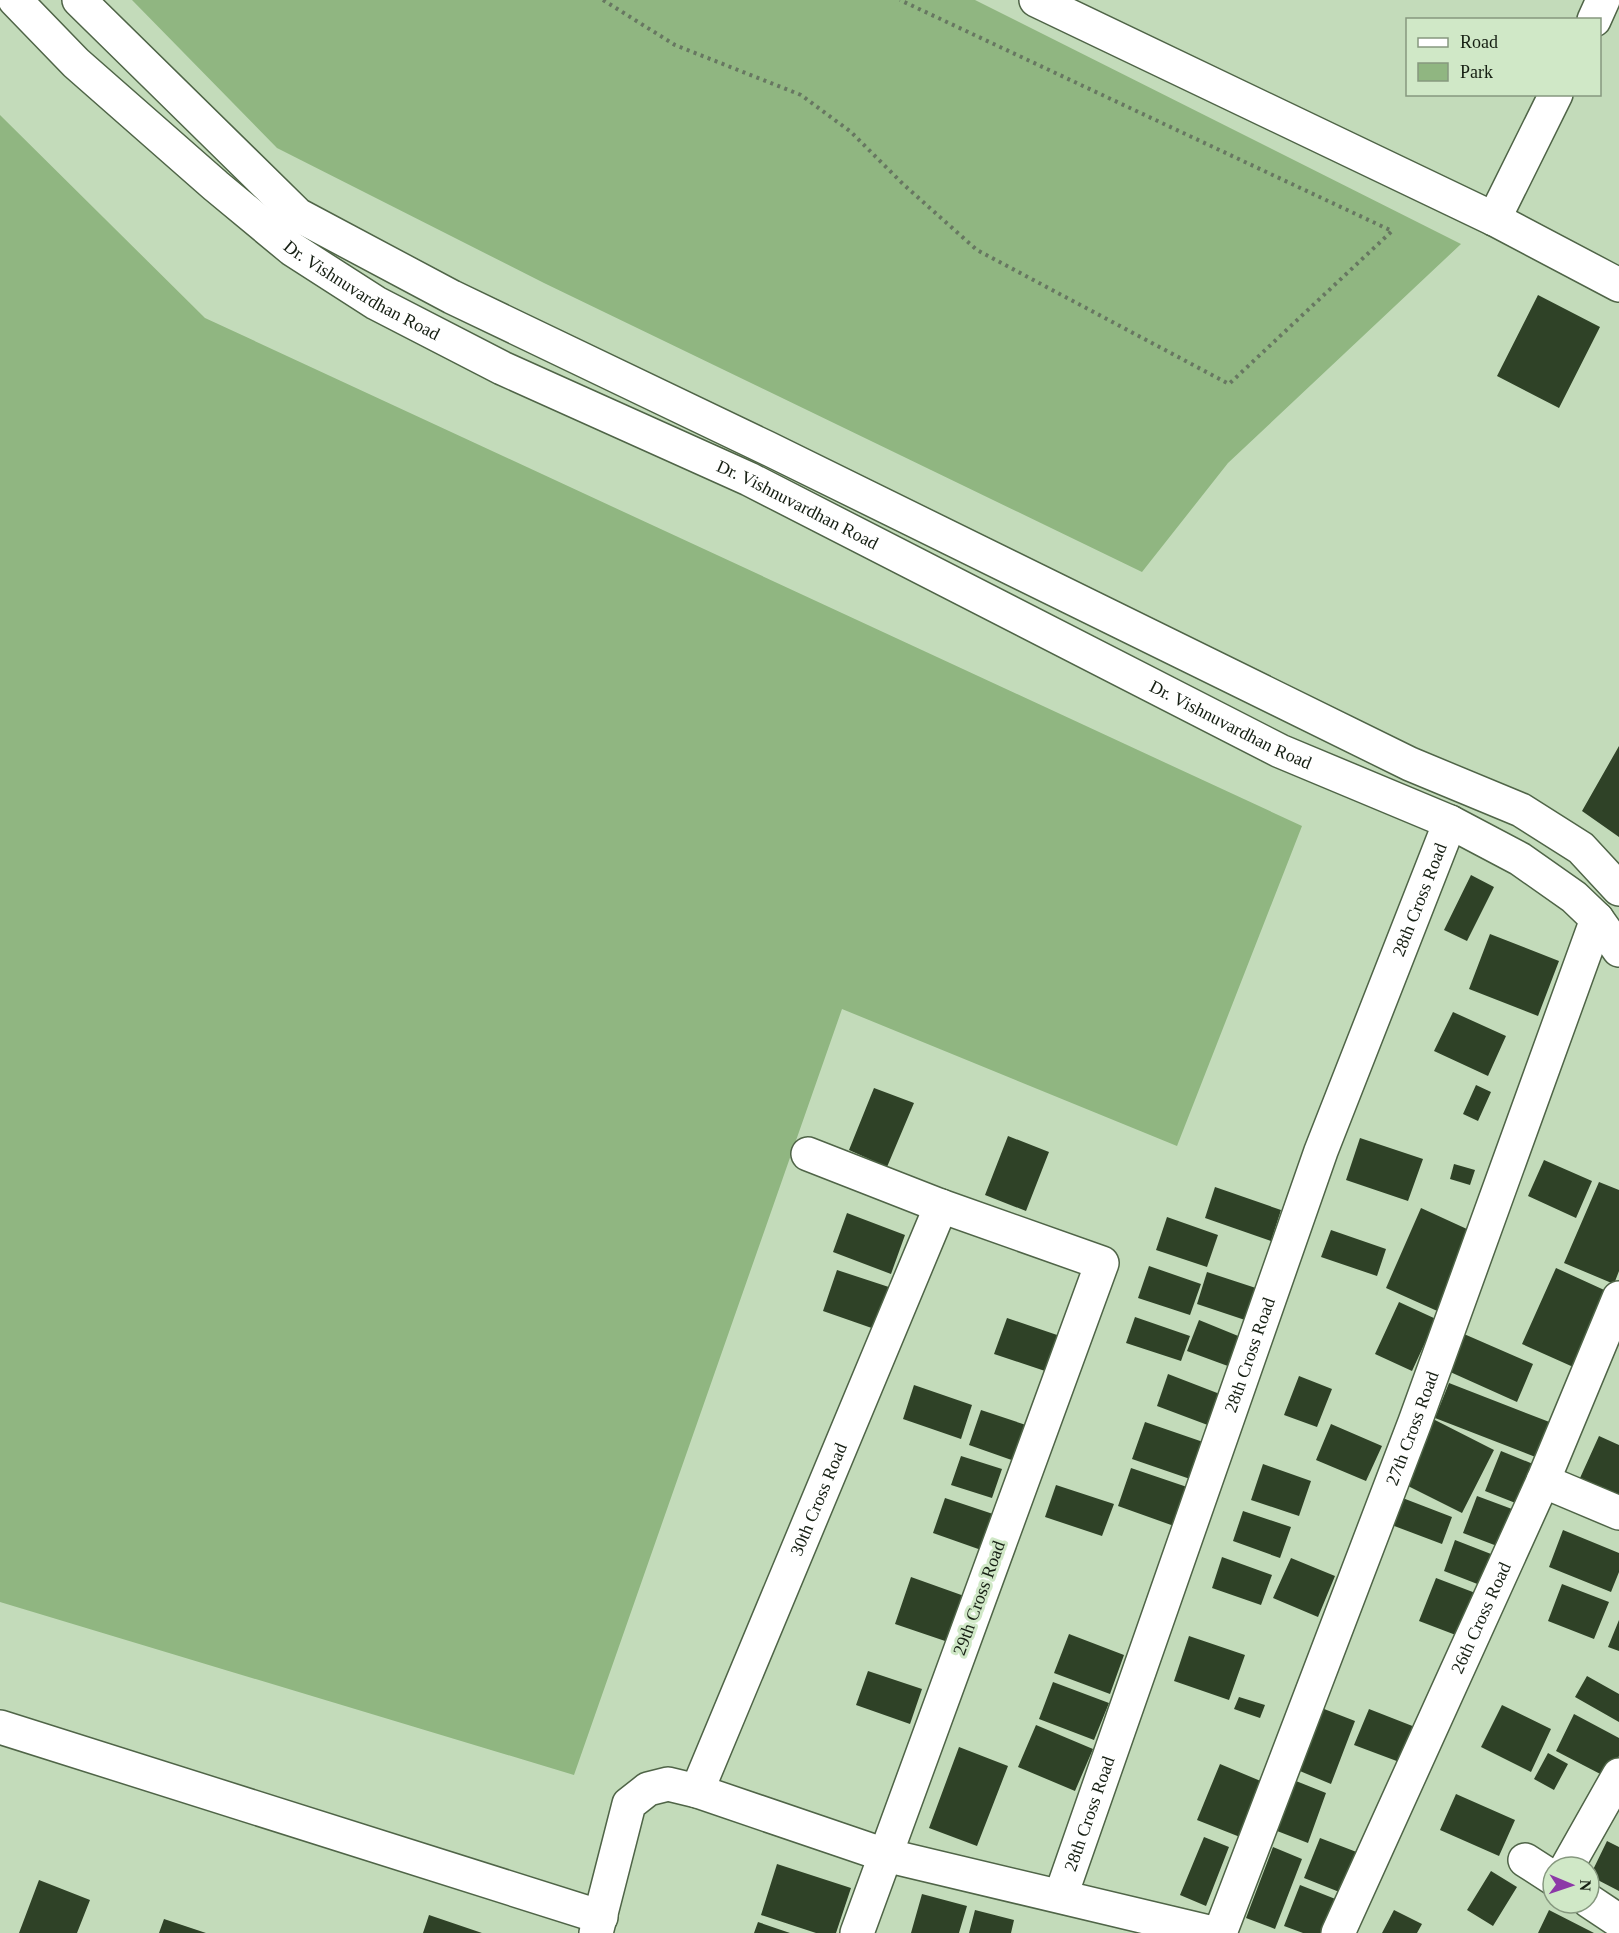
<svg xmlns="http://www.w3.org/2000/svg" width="1619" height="1933" font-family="'Times New Roman',serif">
<rect width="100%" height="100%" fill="#c3dbba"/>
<path fill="#90b681" d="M132 0H975L1461 244 1228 463 1142 572 544 283 277 148Z
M0 115 205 318 1302 826 1177 1146 842 1009 574 1775 0 1602Z"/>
<path fill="#2f4227" d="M1538 295 1600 327 1559 408 1497 376Z
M1619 746V837L1582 811Z
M1471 875 1494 887 1467 941 1444 930Z
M1490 934 1559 961 1538 1016 1469 989Z
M1453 1012 1506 1036 1488 1076 1434 1051Z
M1476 1085 1491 1092 1478 1121 1463 1114Z
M874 1088 914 1103 887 1167 849 1150Z
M1008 1136 1049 1152 1026 1211 985 1195Z
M1360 1138 1423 1159 1408 1201 1346 1180Z
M1544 1160 1592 1181 1576 1218 1528 1196Z
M1454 1164 1475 1170 1470 1185 1450 1179Z
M1599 1182 1619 1190V1271L1614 1284 1564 1263Z
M1215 1187 1281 1210 1271 1241 1205 1218Z
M1421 1208 1480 1235 1444 1314 1386 1288Z
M847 1213 905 1235 891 1274 833 1252Z
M1167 1217 1218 1235 1207 1267 1156 1250Z
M1331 1230 1386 1249 1377 1276 1321 1257Z
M1149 1266 1201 1284 1190 1315 1138 1298Z
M1556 1268 1613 1294 1580 1370 1522 1344Z
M837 1270 901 1291 886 1333 823 1311Z
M1207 1272 1268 1292 1257 1324 1197 1304Z
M1399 1302 1436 1319 1412 1371 1375 1354Z
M1135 1317 1190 1336 1181 1361 1126 1343Z
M1007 1318 1063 1337 1051 1373 994 1354Z
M1199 1320 1248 1340 1236 1369 1187 1351Z
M1464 1334 1533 1364 1517 1402 1448 1371Z
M1168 1374 1225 1396 1213 1427 1157 1406Z
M1299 1376 1332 1389 1317 1427 1284 1415Z
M1449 1383 1552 1423 1538 1458 1435 1418Z
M914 1385 972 1405 961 1439 903 1419Z
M981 1410 1032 1427 1020 1463 969 1445Z
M1433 1419 1494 1450 1462 1513 1402 1483Z
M1145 1422 1206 1443 1193 1480 1132 1459Z
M1331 1424 1382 1446 1366 1481 1316 1460Z
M1599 1436 1619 1445V1495L1580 1478Z
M1501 1451 1533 1464 1518 1504 1485 1491Z
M961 1456 1002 1469 992 1498 951 1485Z
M1263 1464 1311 1481 1299 1516 1251 1500Z
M1131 1468 1187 1487 1174 1526 1118 1506Z
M1056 1485 1114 1504 1102 1536 1045 1517Z
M1477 1496 1512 1509 1497 1546 1463 1533Z
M1400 1497 1452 1517 1442 1544 1389 1524Z
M945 1498 996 1515 984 1551 933 1533Z
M1243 1511 1291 1527 1280 1558 1233 1541Z
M1563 1530 1619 1553V1572L1611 1592 1549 1567Z
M1455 1540 1491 1554 1480 1585 1444 1571Z
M1222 1557 1272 1575 1261 1605 1212 1588Z
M1291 1558 1335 1576 1318 1617 1273 1598Z
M911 1577 967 1597 951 1643 895 1624Z
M1436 1578 1478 1594 1461 1637 1419 1621Z
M1562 1584 1609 1602 1594 1639 1548 1621Z
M1619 1620V1651L1608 1647Z
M1069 1634 1124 1655 1110 1694 1054 1673Z
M1189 1636 1245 1655 1229 1700 1174 1681Z
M868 1671 922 1689 910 1724 856 1705Z
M1587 1676 1619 1694V1722L1575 1697Z
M1053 1682 1109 1703 1094 1740 1039 1719Z
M1239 1697 1265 1705 1260 1718 1234 1709Z
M1502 1705 1551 1729 1531 1772 1481 1747Z
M1319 1707 1355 1721 1331 1784 1295 1769Z
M1369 1709 1415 1727 1402 1763 1354 1745Z
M1574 1714 1619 1738V1756L1608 1778 1556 1751Z
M1036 1725 1093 1749 1075 1791 1018 1767Z
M959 1747 1008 1766 977 1846 929 1828Z
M1548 1753 1568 1764 1554 1790 1534 1779Z
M1220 1764 1263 1782 1240 1837 1197 1820Z
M1291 1779 1326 1793 1308 1843 1272 1829Z
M1456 1794 1515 1820 1499 1856 1440 1830Z
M1204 1837 1229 1847 1206 1906 1180 1895Z
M1320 1838 1367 1856 1352 1897 1304 1878Z
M1607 1841 1619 1847V1891L1590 1876Z
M1273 1847 1302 1859 1275 1929 1246 1918Z
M777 1864 851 1888 836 1933H816L761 1915Z
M1491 1871 1517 1887 1493 1926 1467 1910Z
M39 1880 90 1900 77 1933H19Z
M1300 1885 1343 1902 1331 1933H1303L1284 1926Z
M922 1894 967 1906 959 1933H911Z
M975 1910 1014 1920 1011 1933H969Z
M1394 1910 1422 1924 1417 1933H1382Z
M1549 1910 1594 1933H1538Z
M429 1915 482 1933H423Z
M164 1919 206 1933H159Z
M758 1922 790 1933H754Z"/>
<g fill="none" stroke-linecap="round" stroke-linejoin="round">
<g stroke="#4f6447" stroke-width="36">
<g id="street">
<path d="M1036 0 1494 219 1619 285"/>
<path d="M1594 20 1603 0"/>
<path d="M1494 219 1556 94"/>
<path d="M808 1154 941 1206 1102 1263 857 1933"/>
<path d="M1543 1481 1619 1513"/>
<path d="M0 1727 601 1917"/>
<path id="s1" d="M697 1791 941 1206"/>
<path d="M1525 1860 1553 1878"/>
<path d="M1567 1867 1619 1775"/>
<path id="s2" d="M1061 1895 1321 1151 1450 822"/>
<path d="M1589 1901 1619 1921"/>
<path d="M596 1933 629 1804 648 1789 668 1784 697 1791 885 1855 1213 1933"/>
<path id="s3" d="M1220 1933 1415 1422 1597 919"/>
<path id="s4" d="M1338 1933 1543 1481 1619 1298"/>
</g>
</g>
<g stroke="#4f6447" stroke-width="36">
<g id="secondary">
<path id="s5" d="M15 0 76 63 216 186 292 249 376 303 502 368 749 479 1280 751 1450 822 1520 859 1574 897 1597 919 1619 950"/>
<path d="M79 0 298 215 452 297 767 448 1410 764 1521 810 1581 848 1619 889"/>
</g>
</g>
<path stroke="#677761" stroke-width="4" stroke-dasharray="3 4.5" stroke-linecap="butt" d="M603 0 675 45 801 95 851 132 904 185 977 250 1229 384 1392 231 900 0"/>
<use href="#street" stroke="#fff" stroke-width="33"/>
<use href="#secondary" stroke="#fff" stroke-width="33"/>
</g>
<g text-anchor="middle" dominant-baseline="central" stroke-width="6" stroke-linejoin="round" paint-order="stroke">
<g font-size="18" fill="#161f13" stroke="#d0e8c7">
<text stroke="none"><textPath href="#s5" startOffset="454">Dr. Vishnuvardhan Road</textPath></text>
<text stroke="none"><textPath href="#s5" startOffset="940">Dr. Vishnuvardhan Road</textPath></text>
<text stroke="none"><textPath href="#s5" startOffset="1426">Dr. Vishnuvardhan Road</textPath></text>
<text stroke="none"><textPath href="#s2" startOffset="1058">28th Cross Road</textPath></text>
<text stroke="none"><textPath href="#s2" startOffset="572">28th Cross Road</textPath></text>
<text stroke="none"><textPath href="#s3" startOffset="540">27th Cross Road</textPath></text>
<text stroke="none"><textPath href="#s1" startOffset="316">30th Cross Road</textPath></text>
<text transform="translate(979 1598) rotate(-70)">29th Cross Road</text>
<text stroke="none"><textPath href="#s4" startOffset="346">26th Cross Road</textPath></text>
<text stroke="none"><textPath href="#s2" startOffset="86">28th Cross Road</textPath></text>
</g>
</g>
<rect x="1406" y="18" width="195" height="78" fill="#d0e8c7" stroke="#86987f" stroke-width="1.5"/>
<rect x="1418" y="38" width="30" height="9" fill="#ffffff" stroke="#86987f" stroke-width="1.5"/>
<text x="1460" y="48" font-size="18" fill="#161f13">Road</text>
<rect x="1418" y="63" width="30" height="18" fill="#90b681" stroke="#86987f" stroke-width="1.5"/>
<text x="1460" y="78" font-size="18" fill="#161f13">Park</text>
<g transform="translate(1571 1885) rotate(92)"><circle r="28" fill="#d0e8c7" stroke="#86987f" stroke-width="1.5"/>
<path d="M0-4.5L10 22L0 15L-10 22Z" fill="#8c38a7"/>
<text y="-9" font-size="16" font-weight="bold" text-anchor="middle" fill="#161f13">N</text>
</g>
</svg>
